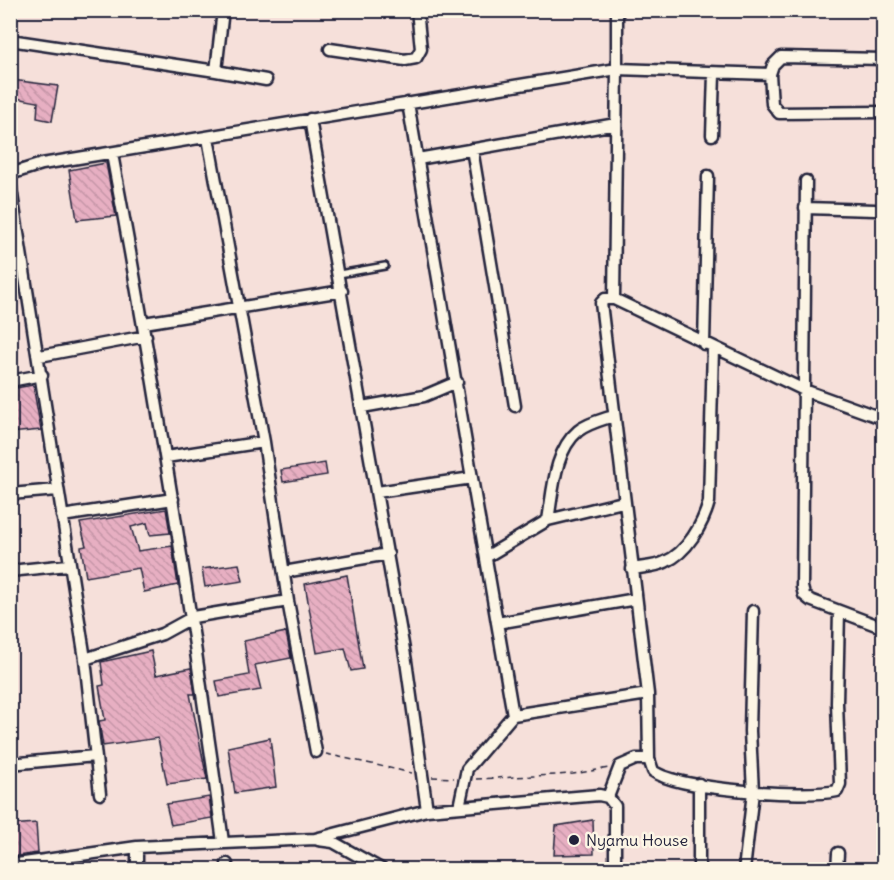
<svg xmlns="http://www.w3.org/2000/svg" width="894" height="880" font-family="Delius,sans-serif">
<defs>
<pattern id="building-back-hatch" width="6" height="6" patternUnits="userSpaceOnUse" patternTransform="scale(1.5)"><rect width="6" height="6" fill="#e7afc2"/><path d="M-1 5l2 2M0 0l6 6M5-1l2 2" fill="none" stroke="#c696a8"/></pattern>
</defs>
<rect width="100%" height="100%" fill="#f6e0da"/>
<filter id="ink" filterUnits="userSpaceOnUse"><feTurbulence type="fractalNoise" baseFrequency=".0167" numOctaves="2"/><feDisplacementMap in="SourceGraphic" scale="12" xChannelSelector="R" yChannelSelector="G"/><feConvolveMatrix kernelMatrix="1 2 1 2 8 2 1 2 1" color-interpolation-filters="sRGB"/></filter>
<g filter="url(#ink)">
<path fill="url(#building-back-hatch)" stroke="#22223b" stroke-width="1.5" d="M12 80 58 86 52 121 37 118 38 102 10 97Z
M106 163 116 216 77 220 69 170Z
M33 385 41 430 10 433V389Z
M325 463 327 475 283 482 281 470Z
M166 509 170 533 150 535 147 523 131 527 138 551 172 546 178 585 144 592 139 568 86 577 81 547 86 546 80 523Z
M239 564 243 581 205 587 202 569Z
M347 575 363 669 351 671 345 648 317 653 305 584Z
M286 632 291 658 255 665 261 690 219 697 216 681 249 675 244 641Z
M151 651 156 675 191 668 195 694H190L207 779 167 784 158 738 103 746 99 721 105 720 99 686 104 685 101 662Z
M270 738 276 787 235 793 228 747Z
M209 797 212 818 171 825 166 804Z
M593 820 594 854 554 855 556 826Z
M36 823 38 853 10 857V825Z"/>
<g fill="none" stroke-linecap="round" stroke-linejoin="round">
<g stroke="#22223b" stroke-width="10">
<path id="lane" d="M339 274 385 266"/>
</g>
<g stroke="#22223b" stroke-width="15">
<path id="street" d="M10 40 216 71 223 10
M330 49 405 60 416 58 421 49 417 10
M216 71 266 80
M770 74 773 65 781 57 884 59
M310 119 406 661 427 810
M712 135 714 74
M208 138 264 442 288 601 316 752
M472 149 515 406
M112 154C155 383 192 612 223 842
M418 159 616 124
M10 174 42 164 617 69V10
M806 181 802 587 804 595 810 600 884 628
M10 182 85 659 100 794
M805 208 875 210
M614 299 617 69 770 74 772 104 779 113 884 112
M144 323 342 291
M704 344 708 176
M40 356 146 336
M10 381 42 375
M362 407 424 396 457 382
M166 457 264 442
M377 492 472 478 408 103
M10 494 57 490
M62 516 173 499
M548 520C553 492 554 451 578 431 588 423 601 420 613 416
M486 557 548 520 623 502
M632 569C642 567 655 567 665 562 687 553 703 524 709 502L713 348
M10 571 68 565
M284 572 388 554
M839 611 837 703 840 784 837 791C805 798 678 790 653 771L649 759 648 694 601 303 605 299H614L804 390 884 419
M497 623 636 599
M85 659 162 634 193 617 288 601
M513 715 648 694
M10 764 95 756
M608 797 620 766 636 759H649
M459 807 467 769 513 715 472 478
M318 840 333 842 383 870
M10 865 137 847 315 839 427 810 599 795 608 797 615 806V870
M137 870V847
M227 870V864
M699 870V784
M744 870 753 792 750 731 753 611
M837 870 838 853"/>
</g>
<path stroke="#22223b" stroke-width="1.5" stroke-dasharray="6 4.5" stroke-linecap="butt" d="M326 754 412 773
M432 777 454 778
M476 779 573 774 609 768"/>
<use href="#lane" stroke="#fcf5e5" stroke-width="5"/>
<use href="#street" stroke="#fcf5e5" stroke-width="10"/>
</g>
</g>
<circle fill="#22223b" stroke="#fcf5e5" stroke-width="2" cx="574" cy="840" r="6"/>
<g text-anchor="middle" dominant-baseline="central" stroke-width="5" stroke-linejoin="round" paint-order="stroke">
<g font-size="16" fill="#22223b" stroke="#fcf5e5" text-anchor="start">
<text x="586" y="840">Nyamu House</text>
</g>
</g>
<rect width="894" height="880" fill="none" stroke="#fcf5e5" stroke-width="36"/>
<rect x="18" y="18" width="858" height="844" fill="none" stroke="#22223b" stroke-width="2" filter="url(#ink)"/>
</svg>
